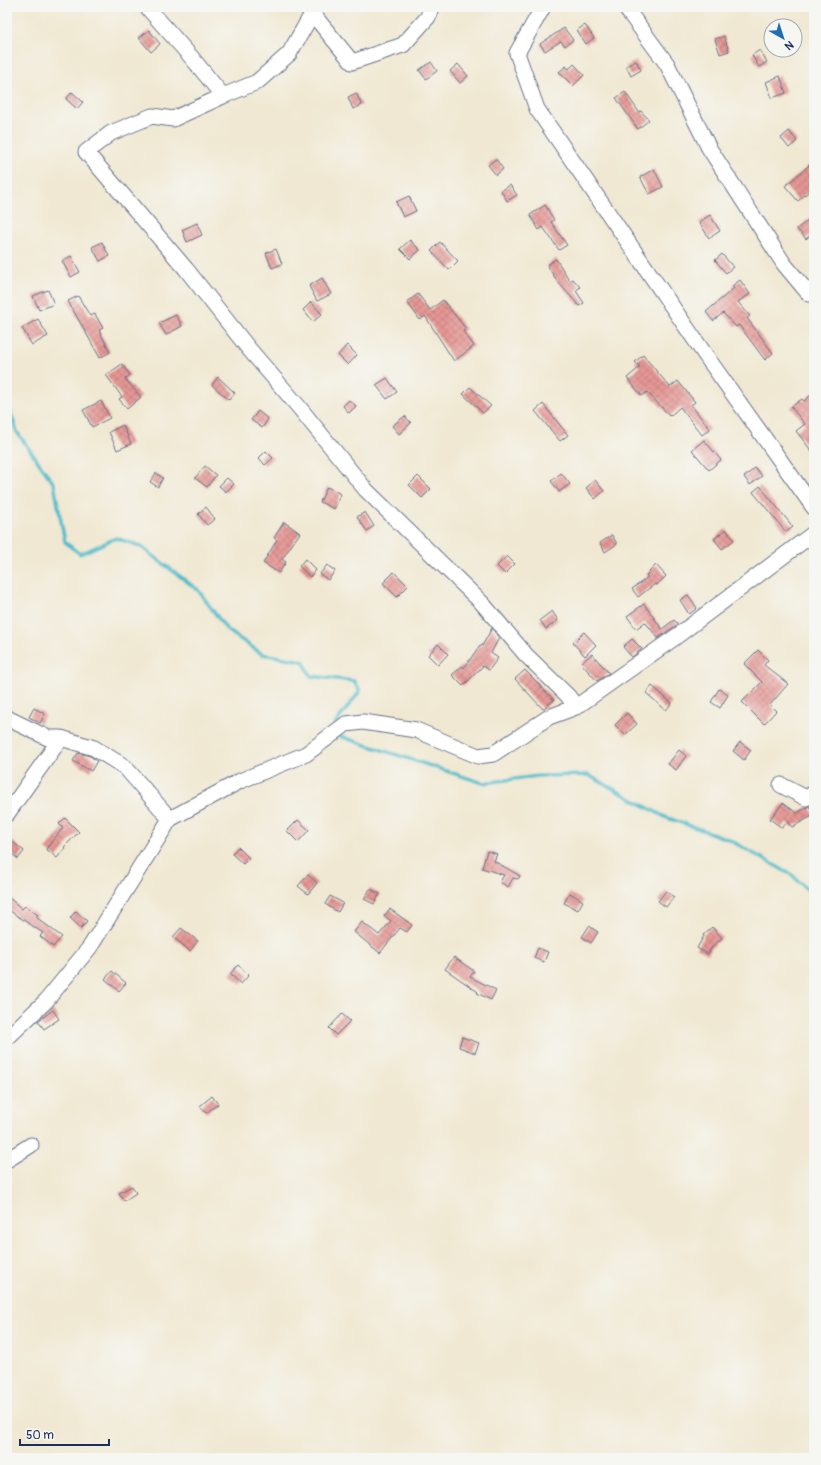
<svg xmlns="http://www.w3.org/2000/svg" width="821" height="1465" font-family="Pangolin,sans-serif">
<defs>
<pattern id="building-cross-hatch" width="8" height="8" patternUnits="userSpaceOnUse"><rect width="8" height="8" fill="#e69794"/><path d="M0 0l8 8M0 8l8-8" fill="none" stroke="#ba7c7c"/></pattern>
</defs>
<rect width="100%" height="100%" fill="#f6f6f2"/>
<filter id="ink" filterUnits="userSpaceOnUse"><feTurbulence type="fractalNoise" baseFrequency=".025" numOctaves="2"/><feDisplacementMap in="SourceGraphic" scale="8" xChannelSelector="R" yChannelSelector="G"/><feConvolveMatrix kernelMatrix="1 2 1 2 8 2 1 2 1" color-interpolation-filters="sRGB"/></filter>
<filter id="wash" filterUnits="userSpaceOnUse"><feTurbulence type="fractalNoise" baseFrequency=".012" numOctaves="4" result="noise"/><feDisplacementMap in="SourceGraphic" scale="16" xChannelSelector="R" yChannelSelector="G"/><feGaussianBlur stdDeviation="0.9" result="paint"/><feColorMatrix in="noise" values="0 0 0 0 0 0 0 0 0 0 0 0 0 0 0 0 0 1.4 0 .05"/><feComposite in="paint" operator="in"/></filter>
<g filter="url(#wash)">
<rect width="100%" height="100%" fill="#f0e8d2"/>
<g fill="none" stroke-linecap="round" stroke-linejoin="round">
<path stroke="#4fbbca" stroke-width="3.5" d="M7 401 17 432 54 484 65 542 80 554 116 538 140 546 198 590 227 630 262 654 303 661 311 676 354 681 360 691 335 724
M339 736 483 783 538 776 588 775 665 817 728 839 792 875 814 896"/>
</g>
<g id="blocks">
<path fill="url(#building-cross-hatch)" d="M585 25 594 38 586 44 577 30Z
M564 28 573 40 565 46 561 41 545 51 540 44Z
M149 30 160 44 151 52 139 38Z
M724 36 729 51 720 54 715 39Z
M760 50 767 62 759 67 752 55Z
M636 61 641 70 631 76 626 66Z
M431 62 437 71 426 79 419 70Z
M458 64 468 76 460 83 450 71Z
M574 64 584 75 573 86 559 72 566 66 569 69Z
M780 76 786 93 772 98 766 82Z
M72 92 83 102 77 109 66 99Z
M625 92 639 112 641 111 649 120 638 129 616 98Z
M356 93 362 105 353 109 348 97Z
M789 131 797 141 789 148 781 138Z
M496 159 503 169 496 175 488 165Z
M814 161V187L798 201 785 186Z
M654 169 663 187 649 194 640 177Z
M510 185 517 195 507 201 501 191Z
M409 196 416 211 403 217 396 202Z
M545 205 554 220 551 222 567 245 559 250 543 227 539 230 530 215Z
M710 215 720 231 709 238 699 222Z
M814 215V232L806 239 797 229Z
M197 223 202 235 187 242 182 230Z
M410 240 420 250 410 259 400 249Z
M102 242 109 256 100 261 92 247Z
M440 242 458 261 449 270 431 251Z
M276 249 282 264 272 268 266 253Z
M722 254 733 267 726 273 715 260Z
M71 256 80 272 71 277 62 261Z
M556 259 570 281 573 279 580 287 576 291 584 303 579 306 557 281 547 265Z
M322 278 331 294 317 301 309 286Z
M740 280 750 294 738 302 750 316 747 318 773 353 765 360 739 325 736 327 723 313 713 321 706 312 734 288 732 286Z
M48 290 54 304 39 310 33 296Z
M418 294 430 310 443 300 466 329 463 331 474 346 454 361 425 316 420 320 407 302Z
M78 296 90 316 95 314 103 328 99 330 110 352 100 358 68 301Z
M311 302 322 314 313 322 303 310Z
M176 315 182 326 166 335 159 323Z
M38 319 48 336 32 345 22 328Z
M347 345 357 355 348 365 338 355Z
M643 355 670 387 678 381 695 402 691 405 710 429 702 435 680 407 670 416 647 392 642 396 627 378 640 367 635 362Z
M122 364 130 375 125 379 141 397 127 409 119 399 122 397 106 375Z
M218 377 235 393 229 400 212 385Z
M387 378 397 392 387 399 376 385Z
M470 387 491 406 483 413 463 394Z
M814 392V454L796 431 805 424 791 407 802 399 804 401Z
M349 400 356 406 349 413 343 406Z
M101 401 110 418 92 427 83 410Z
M543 404 568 435 560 441 535 411Z
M258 411 268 419 262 428 251 420Z
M405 416 411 423 399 434 392 426Z
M123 425 131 444 117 450 109 432Z
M704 440 721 460 709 470 692 450Z
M266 451 273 458 265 465 259 458Z
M205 466 216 475 207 487 195 478Z
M755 468 762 476 750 485 744 477Z
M156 473 163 478 158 487 150 482Z
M561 473 570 484 559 492 551 481Z
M418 476 431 489 422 498 409 485Z
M227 478 234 484 226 492 219 486Z
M595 480 604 491 595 499 586 488Z
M760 486 793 527 786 532 753 492Z
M327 487 341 494 334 509 320 502Z
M206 507 215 519 207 525 198 514Z
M365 512 374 526 367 531 357 517Z
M284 522 300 533 282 559 286 562 279 573 263 563 277 540 274 538Z
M726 529 734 540 722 549 714 539Z
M612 535 617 544 605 552 600 543Z
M507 556 515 564 505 574 497 566Z
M305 559 316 570 310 577 299 566Z
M327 565 335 571 328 580 320 574Z
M656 565 666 576 657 585 655 584 638 597 632 589 648 577 646 575Z
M394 572 408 586 397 597 383 583Z
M688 595 697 608 689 614 680 600Z
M644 604 662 629 674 620 678 624 658 638 645 622 636 629 627 616Z
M552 611 558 620 546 629 540 620Z
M492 628 499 638 491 653 498 658 489 670 483 666 463 686 452 675 462 666 464 668 480 645 482 646Z
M584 632 596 645 585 656 573 643Z
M632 639 642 649 632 657 623 647Z
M438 644 448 654 438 665 428 655Z
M758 650 768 660 764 665 788 684 770 705 776 711 764 724 742 702 762 682 744 664Z
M592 654 609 673 597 681 581 663Z
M525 670 554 700 543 709 515 679Z
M652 686 672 703 666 710 646 693Z
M719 689 728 695 720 708 711 702Z
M34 708 45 714 40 723 29 717Z
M627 713 637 724 625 735 615 725Z
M740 742 751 750 744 760 733 751Z
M679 750 686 756 676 770 668 764Z
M78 753 90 756 97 761 91 771 73 761Z
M783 803 797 813 809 806 814 815 792 827 787 822 782 828 770 819Z
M65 818 79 832 64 847 65 848 57 858 46 849 63 828 59 824Z
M298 820 309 830 298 842 287 831Z
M7 837 24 851 18 859 7 850Z
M238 847 249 858 243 864 232 854Z
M487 851 497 854 494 861 520 876 518 879 513 878 508 887 500 882 504 875 482 868Z
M308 875 317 883 308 894 298 886Z
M370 889 380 894 374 904 364 899Z
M666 891 674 897 666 907 658 901Z
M570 893 583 901 578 910 564 903Z
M7 896 22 909 25 906 38 915 36 917 62 937 53 947 40 936 43 933 7 909Z
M330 896 343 903 338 912 325 904Z
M390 909 412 925 407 932 400 928 380 953 354 932 362 922 379 935 391 921 384 916Z
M76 911 87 921 81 928 70 918Z
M589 926 598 932 591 943 582 937Z
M712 927 722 938 712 947 708 954 697 948 704 936 703 935Z
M181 928 198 941 190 951 173 937Z
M538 948 548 952 544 962 534 958Z
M454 957 474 971 470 977 496 990 491 1000 477 993 478 992 445 969Z
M238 965 249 975 241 984 230 974Z
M112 971 126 983 119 991 105 979Z
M53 1010 59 1019 44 1029 38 1021Z
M342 1014 350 1021 336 1035 329 1028Z
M462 1037 479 1043 475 1053 459 1047Z
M212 1096 218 1104 206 1113 200 1106Z
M132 1186 136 1193 124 1201 119 1193Z"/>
</g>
</g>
<g filter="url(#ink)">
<use href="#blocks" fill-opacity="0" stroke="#667087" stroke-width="1"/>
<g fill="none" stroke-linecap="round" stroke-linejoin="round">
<g stroke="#667087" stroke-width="17">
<path id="minor" d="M147 7 192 58 223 96
M307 7 352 62 403 45 428 17 431 7
M543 7 517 53 537 109 706 356 814 508
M625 7 667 64 709 148 784 264 809 294
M312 14 289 54 257 82 223 96 173 119 152 116 111 133 86 152 186 269 249 349 298 406 366 490 482 603 526 655 568 696 576 707
M7 718 48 738H61L94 748 125 767 170 819
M781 785 806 798 814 793
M7 814 61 738
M7 1038 46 1001 90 947 170 819 240 781 306 754 346 724 363 722 416 730 478 756 493 754 549 717 576 707 677 636 814 533
M7 1160 31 1145"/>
</g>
<use href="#minor" stroke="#fff" stroke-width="15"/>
</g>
</g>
<rect width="821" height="1465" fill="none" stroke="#f6f6f2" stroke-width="24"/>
<g transform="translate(783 38) rotate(141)"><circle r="19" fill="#f6f6f2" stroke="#9ea6b7"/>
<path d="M0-3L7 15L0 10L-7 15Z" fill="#1f6fb2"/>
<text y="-6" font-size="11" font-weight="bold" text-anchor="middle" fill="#1b2f5e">N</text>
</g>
<path d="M20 1439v6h89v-6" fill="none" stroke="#1b2f5e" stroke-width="2"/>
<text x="26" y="1439" font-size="12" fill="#1b2f5e" stroke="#f6f6f2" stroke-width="3" paint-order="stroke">50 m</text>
</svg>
